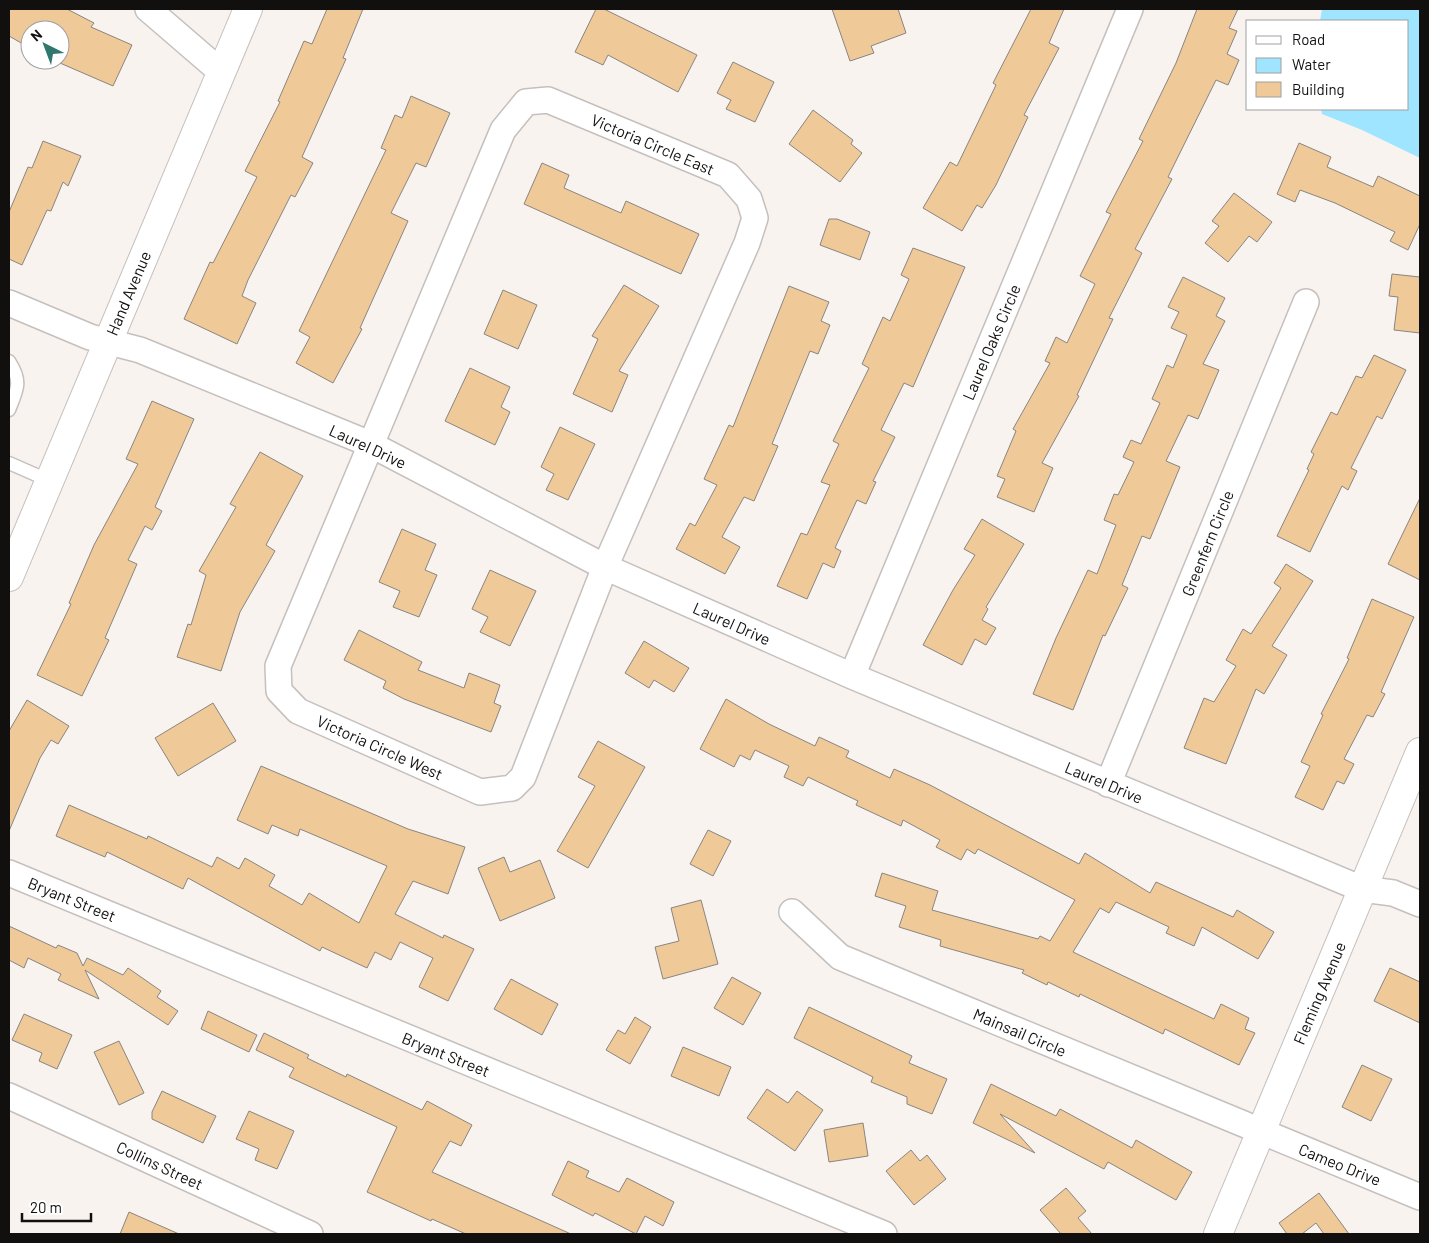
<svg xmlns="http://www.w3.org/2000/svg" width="1429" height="1243" font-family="Barlow,sans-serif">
<rect width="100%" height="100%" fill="#f9f3f0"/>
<path fill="#9fe5ff" d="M1322 9H1420V158L1362 130 1322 114 1321 109H1408V21H1320Z"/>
<path fill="#efc997" stroke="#898581" d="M9 9H67L94 23 91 27 132 45 113 86 53 60H60V30H30V48L9 36Z
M327 9H363L343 58 346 59 302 157 313 163 295 197 291 195 248 280 242 296 256 303 237 344 184 319 210 262 213 263 257 177 245 171 280 102 278 101 304 41 312 44Z
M596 9H604L697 55 678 92 608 55 603 65 575 52Z
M832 9H898L906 33 871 46 874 53 850 61Z
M1031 9H1064L1049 43 1059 48 1024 115 1028 117 996 185 982 208 977 205 962 231 923 208 950 162 957 166 996 85 993 83Z
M1197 9H1238L1229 28 1237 31 1227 54 1239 60 1228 85 1216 80 1168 177 1172 179 1135 249 1142 253 1109 318 1113 319 1077 395 1079 396 1042 463 1053 468 1034 512 997 497 1005 479 997 476 1016 431 1013 429 1050 363 1045 361 1056 337 1067 343 1095 284 1080 276 1111 214 1106 212 1143 141 1139 139 1176 63Z
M733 62 774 82 755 122 726 109 731 100 717 93Z
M411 96 450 113 426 167 416 163 391 213 408 221 360 328 362 329 333 383 296 363 310 337 299 331 386 150 381 148 395 115 402 118Z
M813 110 853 140 851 144 862 153 840 182 789 144Z
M43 141 81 156 68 186 63 182 51 211 47 210 22 265 9 259V212L28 167 32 168Z
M1299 143 1331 157 1327 167 1373 187 1378 176 1420 196V224L1408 250 1390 241 1395 232 1335 203 1300 190 1295 202 1277 194Z
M542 163 569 175 564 188 621 213 626 201 699 234 681 274 524 204Z
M1234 193 1272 222 1257 242 1249 236 1228 262 1205 243 1219 226 1212 221Z
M829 219H837L870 232 860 260 820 245Z
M913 248 965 267 913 387 904 383 881 430 895 437 873 481 876 482 866 504 857 500 835 548 841 551 834 568 823 563 807 599 777 586 801 533 807 535 830 485 821 482 839 444 833 441 869 368 862 364 883 317 890 321 909 279 901 275Z
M1392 274 1420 277V333L1394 330 1398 297 1389 296Z
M1183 277 1225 298 1216 316 1225 321 1203 364 1219 370 1198 419 1188 415 1166 461 1180 467 1150 539 1142 536 1122 585 1128 588 1105 636 1103 635 1073 710 1033 694 1056 638 1088 570 1097 574 1116 525 1104 520 1114 494 1118 495 1134 462 1123 457 1131 440 1141 444 1160 403 1152 399 1167 365 1173 368 1187 335 1171 328 1179 312 1168 307Z
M624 285 659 306 619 371 628 375 612 412 573 394 598 339 592 336Z
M789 286 829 302 821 321 830 325 818 354 810 351 772 444 778 446 754 501 744 497 722 537 740 547 725 574 676 549 690 523 695 526 717 485 704 479 729 425 733 427Z
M503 290 537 305 518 349 484 334Z
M1374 355 1406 370 1382 419 1377 416 1351 468 1357 471 1348 490 1342 486 1310 552 1277 536 1309 470 1307 469 1314 454 1311 452 1331 412 1337 415 1356 376 1362 378Z
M470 368 510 387 501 407 510 412 495 445 445 421Z
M152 401 194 419 155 507 162 511 152 530 145 526 128 560 137 564 105 638 109 640 82 696 37 675 71 604 69 603 94 545 138 464 126 459Z
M560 427 595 444 568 500 546 490 554 474 541 467Z
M260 452 303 476 266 545 275 551 240 612 221 671 177 657 188 624 191 625 206 575 199 571 236 507 230 504Z
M1420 498V580L1388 564Z
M982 519 1024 544 986 607 988 609 982 620 996 628 986 645 975 639 962 665 923 645 953 590 975 555 964 549Z
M402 529 436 544 425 570 437 575 419 617 393 607 400 591 379 582Z
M1286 564 1313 581 1272 646 1287 655 1264 694 1256 689 1226 764 1184 748 1204 698 1214 702 1236 666 1226 660 1243 629 1251 634 1281 588 1274 583Z
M490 570 536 591 510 646 480 632 488 617 472 609Z
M1372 599 1414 617 1381 692 1385 694 1373 717 1367 715 1344 759 1354 764 1344 784 1337 781 1323 810 1295 797 1310 766 1301 762 1323 715 1321 714 1349 659 1347 658Z
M359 630 422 662 418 670 464 688 469 673 500 685 494 703 501 706 491 732 404 699 383 688 386 681 344 660Z
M644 641 689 668 674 692 654 680 649 688 625 673Z
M726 699 769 724 815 746 819 737 849 751 846 757 890 778 894 769 930 785 1079 864 1085 853 1150 893 1156 882 1233 917 1237 910 1274 932 1258 959 1202 927 1194 946 1166 933 1169 927 1116 902 1109 913 1100 908 1073 952 1214 1019 1221 1004 1249 1018 1245 1029 1255 1033 1239 1065 1165 1029 1163 1034 1080 994 1079 997 1048 982 1047 985 1022 973 1024 970 940 946 941 940 899 927 906 906 875 896 882 873 938 891 932 910 1038 939 1040 936 1050 941 1075 900 978 849 975 854 967 849 961 860 936 847 940 840 903 820 901 826 856 805 858 801 808 777 803 786 784 777 789 766 755 750 750 760 740 755 734 767 700 749Z
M27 700 69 726 58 744 51 740 40 758 9 831V731Z
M213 703 236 741 178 776 155 738Z
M598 741 645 767 588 868 557 851 595 786 578 777Z
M261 766 408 829 465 847 448 894 413 881 395 914 443 938 444 935 474 949 448 1001 419 987 433 958 400 942 391 960 375 952 367 968 322 947 320 951 188 878 183 889 107 852 105 857 56 836 69 805 147 839 148 836 212 867 217 857 239 869 245 858 275 875 269 886 302 905 309 893 359 923 387 866 300 829 298 836 272 825 268 834 237 820Z
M708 830 731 841 713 876 690 864Z
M504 857 510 872 540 860 555 898 500 921 478 868Z
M701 900 718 964 663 979 655 947 679 941 671 908Z
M9 926 56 948 58 945 77 953 83 966 87 958 123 975 128 968 161 991 157 997 178 1011 168 1025 85 970 99 999 58 980 61 974 28 958 24 968 9 960Z
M1390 968 1420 982V1023L1374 1001Z
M732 977 761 993 743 1025 714 1008Z
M511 979 558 1004 542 1035 494 1009Z
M809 1007 912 1056 909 1063 947 1079 932 1114 907 1104V1097L871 1082 873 1077 794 1038Z
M208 1011 257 1035 249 1052 201 1029Z
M24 1014 72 1035 57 1069 39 1061 42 1053 12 1040Z
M635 1017 651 1027 630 1064 606 1050 618 1030 625 1034Z
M264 1033 309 1055 307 1058 346 1077 347 1074 422 1110 427 1101 472 1125 461 1146 450 1141 432 1172 571 1234H466L432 1219 431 1221 367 1192 397 1127 289 1077 294 1068 256 1050Z
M119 1041 144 1093 119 1105 94 1052Z
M683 1047 731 1067 719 1096 671 1076Z
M1362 1065 1392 1079 1371 1121 1342 1107Z
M991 1084 1056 1116 1060 1109 1132 1148 1136 1140 1192 1172 1176 1200 1108 1162 1104 1169 1000 1114 1035 1153 973 1123Z
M767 1089 788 1103 797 1091 823 1110 795 1151 747 1118Z
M162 1091 216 1116 203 1143 152 1119V1112Z
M249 1111 294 1131 277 1169 255 1160 259 1149 236 1139Z
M863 1123 868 1156 829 1162 824 1130Z
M911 1150 920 1161 927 1155 946 1179 914 1205 886 1171Z
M568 1161 589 1171 586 1177 619 1192 627 1178 674 1202 663 1226 645 1216 636 1234 595 1213 593 1216 552 1195Z
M1066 1188 1086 1211 1078 1218 1092 1234H1061L1040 1210Z
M1319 1193 1349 1234H1324L1316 1223 1302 1234H1287L1279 1223Z
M129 1212 179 1234H120Z"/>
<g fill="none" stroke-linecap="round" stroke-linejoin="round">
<g stroke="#c5c0bd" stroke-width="15">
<path id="service" d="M9 361C22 381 18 388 9 410
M9 463 50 481"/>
</g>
<g stroke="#c5c0bd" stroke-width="28">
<path id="minor" d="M148 9 220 71
M548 100 728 175 749 199 755 218 747 243 605 567 523 777 512 788 480 792 298 711 279 691 278 666 503 130 526 102Z
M9 303 90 337 140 350 370 444 605 567 852 676 1362 889 1393 893 1420 904
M852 676 1130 9
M1108 784 1306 302
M9 873 884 1234
M792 912 840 957 1420 1197
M9 1096 310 1234"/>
</g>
<g stroke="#c5c0bd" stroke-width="30">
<path id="tertiary" d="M9 577 248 9
M1218 1234 1420 752"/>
</g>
<use href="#service" stroke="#fff" stroke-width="12"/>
<use href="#minor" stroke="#fff" stroke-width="25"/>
<use href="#tertiary" stroke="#fff" stroke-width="28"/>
</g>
<g text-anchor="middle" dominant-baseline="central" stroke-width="4" stroke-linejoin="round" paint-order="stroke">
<g font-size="16" fill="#12100f" stroke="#fff">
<text transform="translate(653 144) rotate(23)">Victoria Circle East</text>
<text transform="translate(128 293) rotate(-67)">Hand Avenue</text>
<text transform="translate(991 342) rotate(-67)">Laurel Oaks Circle</text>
<text transform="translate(368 446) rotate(25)">Laurel Drive</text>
<text transform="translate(1207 543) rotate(-68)">Greenfern Circle</text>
<text transform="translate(732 623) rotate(24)">Laurel Drive</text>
<text transform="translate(380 747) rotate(24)">Victoria Circle West</text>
<text transform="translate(1104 782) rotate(23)">Laurel Drive</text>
<text transform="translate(72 899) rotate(22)">Bryant Street</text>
<text transform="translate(1319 993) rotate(-67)">Fleming Avenue</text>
<text transform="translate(1020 1032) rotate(23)">Mainsail Circle</text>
<text transform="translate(446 1054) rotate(22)">Bryant Street</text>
<text transform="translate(1340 1164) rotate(22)">Cameo Drive</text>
<text transform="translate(160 1165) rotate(25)">Collins Street</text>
</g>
</g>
<rect width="1429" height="1243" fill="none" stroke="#12100f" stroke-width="20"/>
<rect x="1246" y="20" width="162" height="90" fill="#ffffff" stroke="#a09f9f"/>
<rect x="1256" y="36" width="25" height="8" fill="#ffffff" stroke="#a09f9f"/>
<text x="1292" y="45" font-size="15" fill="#12100f">Road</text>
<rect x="1256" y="58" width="25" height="15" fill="#9fe5ff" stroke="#a09f9f"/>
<text x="1292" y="70" font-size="15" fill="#12100f">Water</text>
<rect x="1256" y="82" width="25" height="15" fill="#efc997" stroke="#a09f9f"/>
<text x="1292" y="95" font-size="15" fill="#12100f">Building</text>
<g transform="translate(45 45) rotate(318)"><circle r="24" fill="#ffffff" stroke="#a09f9f"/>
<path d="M0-4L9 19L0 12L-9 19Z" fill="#30776e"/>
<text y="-8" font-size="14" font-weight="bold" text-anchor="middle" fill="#12100f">N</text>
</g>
<path d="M22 1213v8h69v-8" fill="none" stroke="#12100f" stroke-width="2.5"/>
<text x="30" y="1213" font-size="15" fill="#12100f" stroke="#ffffff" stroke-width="4" paint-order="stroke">20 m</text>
</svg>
